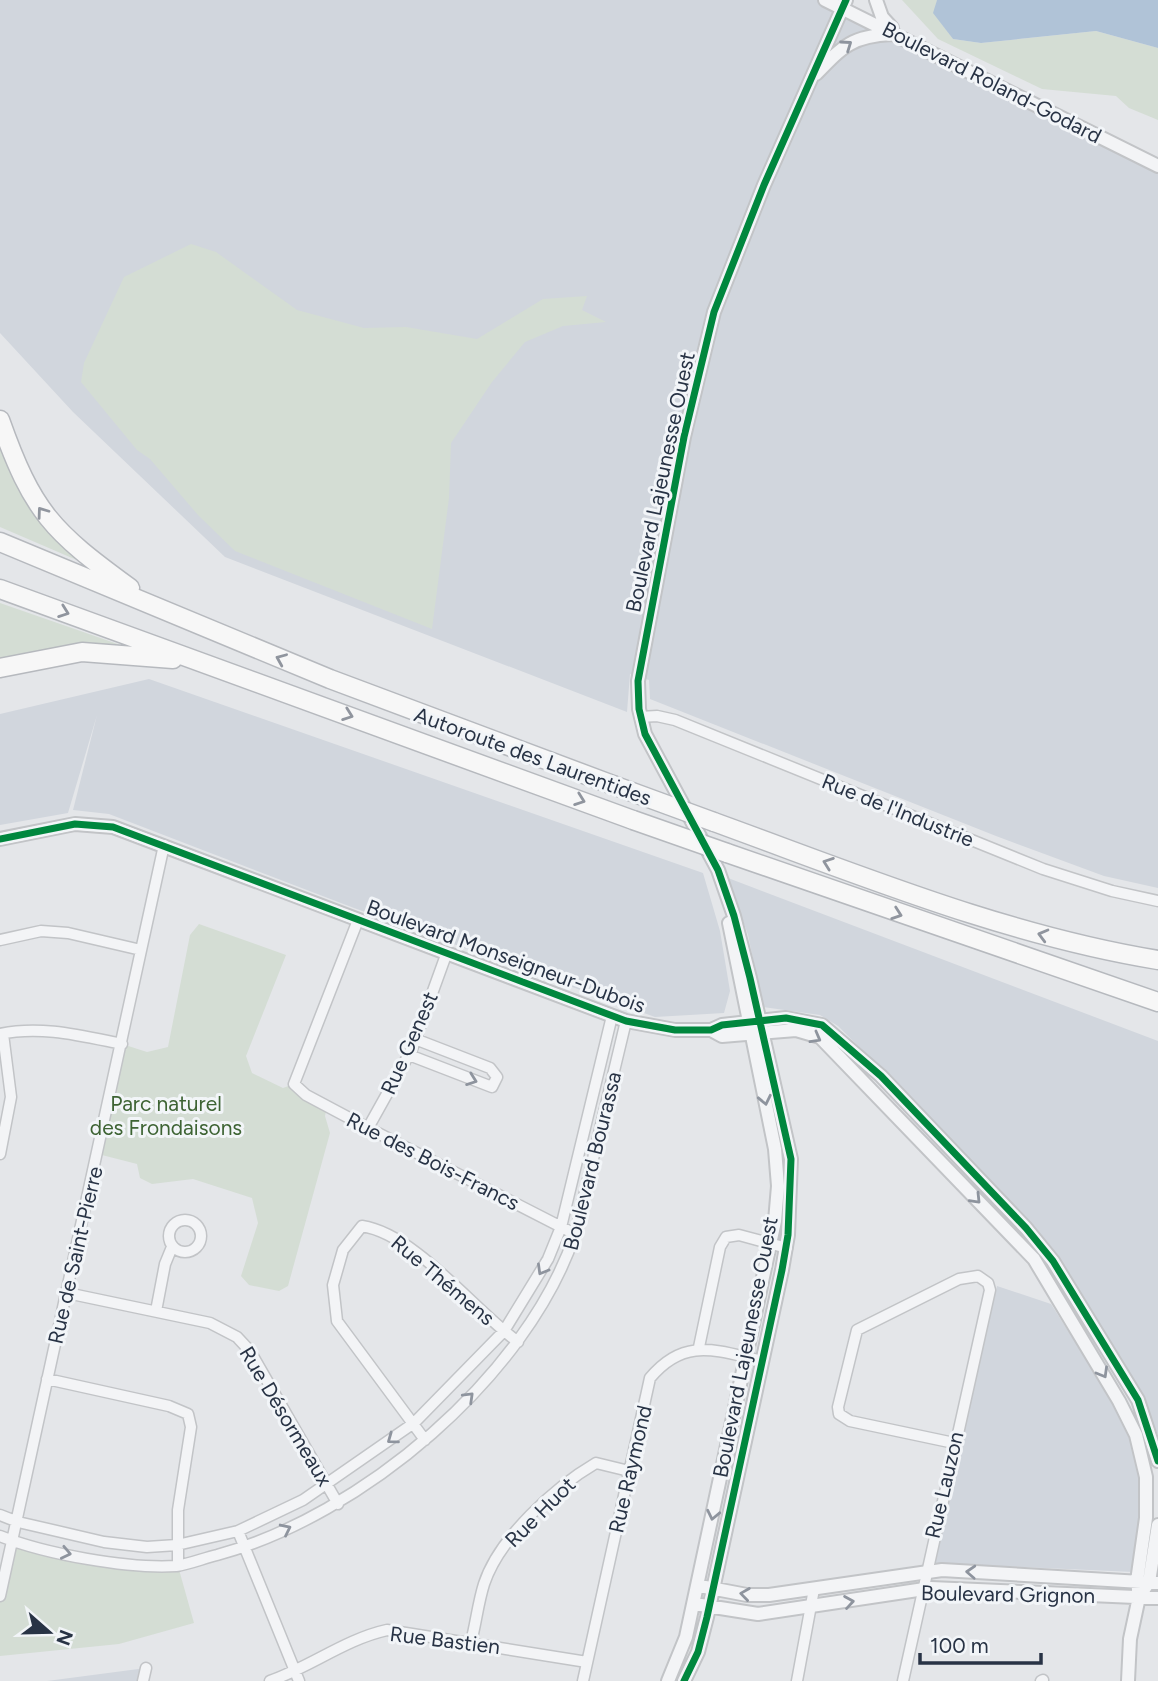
<svg xmlns="http://www.w3.org/2000/svg" width="1158" height="1681" font-family="Figtree,sans-serif">
<rect width="100%" height="100%" fill="#e4e6e9"/>
<path fill="#d1d6dd" d="M0 0H844L842 3 1158 172V888L1104 876 996 836 650 699 649 680 630 674 627 712 225 557 73 412 0 333Z
M149 679 703 873 720 931 730 991 724 1013 655 1017 354 908 109 814 73 810 97 715 68 813 0 825V714Z
M728 878 1158 1041V1435L1134 1381 1058 1263 878 1066 838 1026 820 1015 763 1007 748 935Z
M997 1286 1051 1304 1140 1444 1145 1487 1134 1572 933 1563Z
M146 1668 143 1681H47Z"/>
<path fill="#d4ddd4" d="M902 0H937L934 13 953 39 981 43 1096 31 1158 48V120L1129 108 1116 96 1042 89 938 39Z
M191 244 216 252 297 310 364 328 406 327 477 339 543 299 587 296 582 310 606 322 563 326 525 342 492 382 451 443 449 498 432 629 235 551 198 515 150 459 137 450 81 382 84 363 124 277Z
M0 438 86 564 0 527Z
M0 603 132 649 0 663Z
M199 924 286 955 246 1056 252 1073 283 1088 294 1084 327 1106 325 1116 330 1133 288 1286 279 1291 249 1285 241 1276 258 1223 252 1198 193 1179 152 1184 140 1178 137 1164 98 1154 122 1044 147 1052 168 1047 190 935Z
M14 1541 118 1564 178 1566 194 1623 119 1644 0 1656V1596Z"/>
<path fill="#b0c3d7" d="M937 0H1158V48L1096 31 981 43 953 39 933 13Z"/>
<g fill="none" stroke-linecap="round" stroke-linejoin="round">
<g stroke="#c2c4c7" stroke-width="13">
<path id="minor" d="M640 717 657 716 675 720 1043 869 1112 891 1158 901
M358 920 294 1084 306 1095 368 1128 575 1234
M0 940 41 931 68 933 141 950
M0 1034C41 1025 82 1036 122 1044
M409 1055 492 1087 497 1077 490 1068 415 1039
M368 1128 412 1049 446 955
M0 1154 11 1097 3 1034
M169 1236a16 16 0 1 1 32 0a16 16 0 1 1-32 0Z
M67 1293 210 1323 237 1337 250 1351 338 1504
M156 1311 165 1264 172 1247
M699 1347 720 1247 726 1237 739 1235 787 1248
M47 1379 169 1406 188 1414 191 1427 178 1510V1566
M425 1440 337 1321 333 1285 343 1250 362 1226C415 1234 474 1310 518 1342
M0 1515 18 1522 104 1542 147 1547 177 1545 238 1531 303 1500 414 1423 504 1331 548 1259 561 1227 612 1016
M238 1531 299 1681
M0 1536C45 1554 128 1569 176 1566 190 1564 204 1558 217 1555 361 1516 527 1377 575 1234L626 1021
M0 1596 164 845
M471 1642C476 1623 478 1603 484 1584 499 1538 555 1487 596 1463L629 1471
M143 1681 146 1668
M270 1681C310 1667 346 1639 387 1630L587 1662
M583 1681 650 1378C685 1336 717 1351 763 1361
M797 1681 814 1589
M903 1681 990 1290 988 1283 978 1276 959 1279 857 1330 838 1407 839 1414 850 1421 954 1443
M1041 1681 1043 1680"/>
</g>
<g stroke="#c2c4c7" stroke-width="16">
<path id="tertiary" d="M825 0 1158 166
M876 0 882 17 892 28
M816 74C843 46 852 36 892 34
M0 839 75 824 113 827 626 1021 675 1030H711L722 1025 786 1018 822 1025 881 1076 1026 1228 1053 1261 1138 1400 1158 1461
M711 1030 722 1036 796 1030 820 1037 1034 1259 1119 1401 1136 1435 1146 1477V1518L1137 1581 1139 1597
M705 1587 747 1595H769L942 1570 1158 1583
M701 1605 758 1614 931 1588 1158 1598
M668 1681 686 1637 775 1221 778 1186 775 1149 729 923
M684 1681 698 1652 707 1617 782 1270 788 1235 791 1159 750 978 734 916 718 870 645 734 639 709 638 681 684 437 714 312 764 185 846 0
M1128 1681 1130 1639 1139 1597 1149 1582 1158 1525"/>
</g>
<g stroke="#b6b9be" stroke-width="21">
<path id="motorway" d="M0 420C33 513 52 531 130 588
M0 542 330 679 613 785
M0 589 633 820
M0 668 82 652 173 659
M714 822C860 875 1005 935 1158 960
M727 853 1158 1002"/>
</g>
<use href="#minor" stroke="#f3f4f6" stroke-width="10"/>
<use href="#tertiary" stroke="#f3f4f6" stroke-width="12"/>
<use href="#motorway" stroke="#f7f7f7" stroke-width="18"/>
<g stroke="#b6b9be" stroke-width="21" stroke-linecap="butt">
<path id="motorway-bridge" d="M613 785 714 822
M633 820 727 853"/>
</g>
<use href="#motorway-bridge" stroke="#f7f7f7" stroke-width="18"/>
<g stroke="#f2f5f8" stroke-width="11">
<path id="cycleway" d="M0 839 75 824 113 827 626 1021 675 1030H711L722 1025 786 1018 822 1025 881 1076 1026 1228 1053 1261 1138 1400 1158 1461
M684 1681 698 1652 707 1617 782 1270 788 1235 791 1159 750 978 734 916 718 870 645 734 639 709 638 681 684 437 714 312 764 185 846 0"/>
</g>
<use href="#cycleway" stroke="#00873e" stroke-width="7"/>
</g>
<defs><path id="oneway-chevron" d="M-2-3.5L2.5 0L-2 3.5" fill="none" stroke-width="1.6" stroke-linecap="round" stroke-linejoin="round" transform="scale(1.75)"/></defs>
<g stroke="#8e949e">
<use href="#oneway-chevron" transform="translate(847 45) rotate(-35)"/>
<use href="#oneway-chevron" transform="translate(816 1038) rotate(29)"/>
<use href="#oneway-chevron" transform="translate(472 1080) rotate(20)"/>
<use href="#oneway-chevron" transform="translate(765 1100) rotate(78)"/>
<use href="#oneway-chevron" transform="translate(976 1199) rotate(46)"/>
<use href="#oneway-chevron" transform="translate(542 1270) rotate(120)"/>
<use href="#oneway-chevron" transform="translate(1103 1373) rotate(60)"/>
<use href="#oneway-chevron" transform="translate(469 1397) rotate(-44)"/>
<use href="#oneway-chevron" transform="translate(392 1439) rotate(144)"/>
<use href="#oneway-chevron" transform="translate(713 1515) rotate(102)"/>
<use href="#oneway-chevron" transform="translate(286 1529) rotate(-26)"/>
<use href="#oneway-chevron" transform="translate(66 1553) rotate(12)"/>
<use href="#oneway-chevron" transform="translate(971 1572) rotate(-177)"/>
<use href="#oneway-chevron" transform="translate(745 1594) rotate(-172)"/>
<use href="#oneway-chevron" transform="translate(849 1602) rotate(-9)"/>
</g>
<g stroke="#90959e">
<use href="#oneway-chevron" transform="translate(42 512) rotate(-126)"/>
<use href="#oneway-chevron" transform="translate(64 612) rotate(20)"/>
<use href="#oneway-chevron" transform="translate(281 659) rotate(-157)"/>
<use href="#oneway-chevron" transform="translate(348 715) rotate(20)"/>
<use href="#oneway-chevron" transform="translate(580 800) rotate(20)"/>
<use href="#oneway-chevron" transform="translate(828 863) rotate(-160)"/>
<use href="#oneway-chevron" transform="translate(897 914) rotate(19)"/>
<use href="#oneway-chevron" transform="translate(1043 935) rotate(-165)"/>
</g>
<g text-anchor="middle" dominant-baseline="central" stroke-width="6" stroke-linejoin="round" paint-order="stroke">
<g font-size="21" fill="#283345" stroke="#f2f5f8">
<text transform="translate(992 82) rotate(27)">Boulevard Roland-Godard</text>
<text transform="translate(660 482) rotate(-78)">Boulevard Lajeunesse Ouest</text>
<text transform="translate(533 756) rotate(20)">Autoroute des Laurentides</text>
<text transform="translate(898 810) rotate(22)">Rue de l'Industrie</text>
<text transform="translate(506 956) rotate(20)">Boulevard Monseigneur-Dubois</text>
<text transform="translate(409 1043) rotate(-66)">Rue Genest</text>
<text transform="translate(433 1161) rotate(27)">Rue des Bois-Francs</text>
<text transform="translate(592 1161) rotate(-76)">Boulevard Bourassa</text>
<text transform="translate(75 1255) rotate(-77)">Rue de Saint-Pierre</text>
<text transform="translate(443 1280) rotate(40)">Rue Thémens</text>
<text transform="translate(745 1347) rotate(-79)">Boulevard Lajeunesse Ouest</text>
<text transform="translate(286 1416) rotate(59)">Rue Désormeaux</text>
<text transform="translate(630 1469) rotate(-77)">Rue Raymond</text>
<text transform="translate(944 1485) rotate(-77)">Rue Lauzon</text>
<text transform="translate(540 1512) rotate(-45)">Rue Huot</text>
<text transform="translate(1008 1594) rotate(1)">Boulevard Grignon</text>
<text transform="translate(445 1640) rotate(7)">Rue Bastien</text>
</g>
<g font-size="21" fill="#3d6333" stroke="#f2f5f8">
<text x="166" y="1103">Parc naturel<tspan x="166" dy="24">des Frondaisons</tspan></text>
</g>
</g>
<g transform="translate(49 1632) rotate(110)" stroke="#f2f5f8" stroke-width="5" paint-order="stroke">
<path d="M0-5L12 26L0 18L-12 26Z" fill="#283345"/>
<text y="-10" font-size="19" font-weight="bold" text-anchor="middle" fill="#283345">N</text>
</g>
<path d="M920 1653v10h121v-10" fill="none" stroke="#283345" stroke-width="3.5"/>
<text x="930" y="1653" font-size="21" fill="#283345" stroke="#f2f5f8" stroke-width="5" paint-order="stroke">100 m</text>
</svg>
